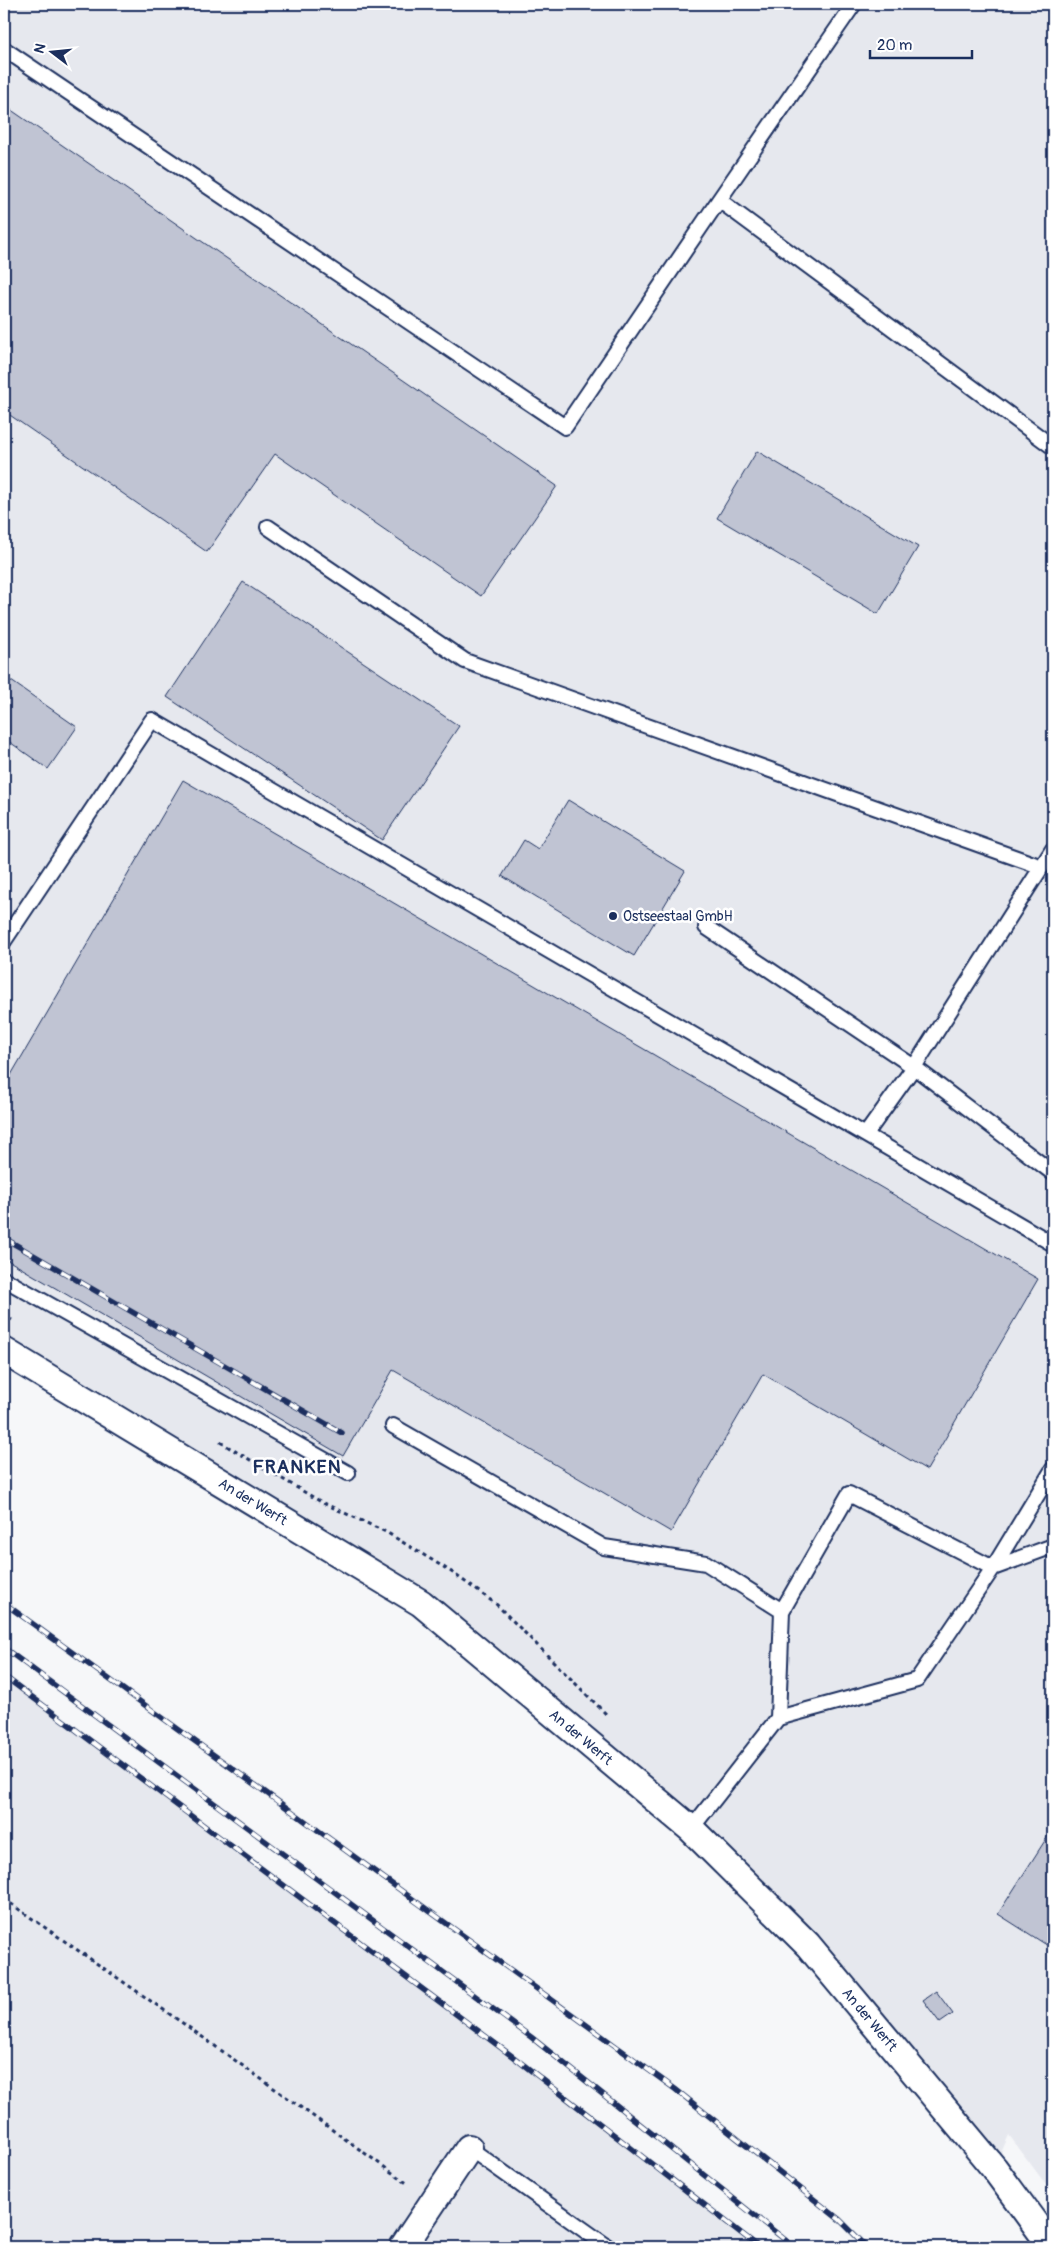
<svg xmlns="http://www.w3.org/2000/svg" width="1057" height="2251" font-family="Pangolin,sans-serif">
<rect width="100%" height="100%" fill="#f6f7f9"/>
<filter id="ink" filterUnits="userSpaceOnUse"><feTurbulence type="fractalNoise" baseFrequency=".02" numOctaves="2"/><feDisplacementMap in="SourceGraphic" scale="10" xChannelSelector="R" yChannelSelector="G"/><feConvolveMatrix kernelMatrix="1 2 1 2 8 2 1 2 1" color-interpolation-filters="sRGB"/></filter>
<g filter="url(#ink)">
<path fill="#e6e8ee" d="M4 4H1053V2194L1009 2135 994 2168 808 1945 421 1603 4 1351Z
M4 1676 516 2059 759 2247H4Z"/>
<path fill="#c0c4d3" stroke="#1b2f5e" d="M4 105 557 486 481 596 275 454 207 552 4 411Z
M757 451 918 547 878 614 717 518Z
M243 582 459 726 382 840 167 697Z
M4 676 77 727 48 769 4 738Z
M183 780 1038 1279 927 1470 763 1374 671 1532 393 1370 343 1456 4 1258V1087Z
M568 800 685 871 634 956 502 876 524 840 538 849Z
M1053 1828V1949L998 1914Z
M936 1991 953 2014 940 2023 923 2000Z"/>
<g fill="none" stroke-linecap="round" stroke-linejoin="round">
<g stroke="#1b2f5e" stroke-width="18">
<path id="lane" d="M854 4 719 200 1053 447
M4 49 565 427 719 200
M268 527 465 661 1042 867
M706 927 914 1067 1053 1173
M4 941 152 720 1053 1244
M866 1134 914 1067 1053 849
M4 1279 348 1473
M393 1426 604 1547 706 1563 782 1611 778 1718
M782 1611 849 1494 993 1568 1053 1469
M691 1829 778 1718 917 1680 993 1568 1053 1546
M469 2148 608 2247"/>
</g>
<g stroke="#1b2f5e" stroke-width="30">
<g id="street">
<path id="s1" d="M4 1351 421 1603 691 1829 808 1945 994 2168 1052 2247"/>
<path d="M403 2247 469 2148"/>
</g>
</g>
<path stroke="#1b2f5e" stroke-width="3" stroke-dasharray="4 4" stroke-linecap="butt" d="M4 1315 12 1320
M220 1442 323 1503 386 1532 450 1571 496 1604 606 1714
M4 1899 194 2031 408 2184"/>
<use href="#lane" stroke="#fff" stroke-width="14"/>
<use href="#street" stroke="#fff" stroke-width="26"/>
<g stroke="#1b2f5e" stroke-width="5.5">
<path id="rail" d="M4 1238 342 1433
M4 1603 675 2089 840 2220 867 2247
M4 1648 531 2037 794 2247
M4 1676 516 2059 759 2247"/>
</g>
<use href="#rail" stroke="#fff" stroke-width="4" stroke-dasharray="11" stroke-linecap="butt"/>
</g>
</g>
<circle fill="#1b2f5e" stroke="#fff" stroke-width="2" cx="613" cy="916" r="5"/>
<g text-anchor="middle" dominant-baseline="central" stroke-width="5" stroke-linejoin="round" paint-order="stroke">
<g font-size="14" fill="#1b2f5e" stroke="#fff" text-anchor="start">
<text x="623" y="916">Ostseestaal GmbH</text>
</g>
<g font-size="14" fill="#1b2f5e" stroke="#fff">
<text stroke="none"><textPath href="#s1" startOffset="291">An der Werft</textPath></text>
<text stroke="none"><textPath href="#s1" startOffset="696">An der Werft</textPath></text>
<text stroke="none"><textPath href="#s1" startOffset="1101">An der Werft</textPath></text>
</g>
<g font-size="19" font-weight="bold" letter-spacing="1" fill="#1b2f5e" stroke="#fff">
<text x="297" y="1467">FRANKEN</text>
</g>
</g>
<rect width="1057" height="2251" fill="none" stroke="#fff" stroke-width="20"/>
<rect x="10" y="10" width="1037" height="2231" fill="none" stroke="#1b2f5e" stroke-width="2" filter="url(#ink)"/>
<g transform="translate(52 52) rotate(286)" stroke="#ffffff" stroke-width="4" paint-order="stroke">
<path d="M0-4L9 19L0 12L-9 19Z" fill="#1b2f5e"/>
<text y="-8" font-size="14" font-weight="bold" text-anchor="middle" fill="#1b2f5e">N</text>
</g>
<path d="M870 50v8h102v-8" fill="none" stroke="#1b2f5e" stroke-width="2.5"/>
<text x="877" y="50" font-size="15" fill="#1b2f5e" stroke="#ffffff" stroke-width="4" paint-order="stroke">20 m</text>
</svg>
